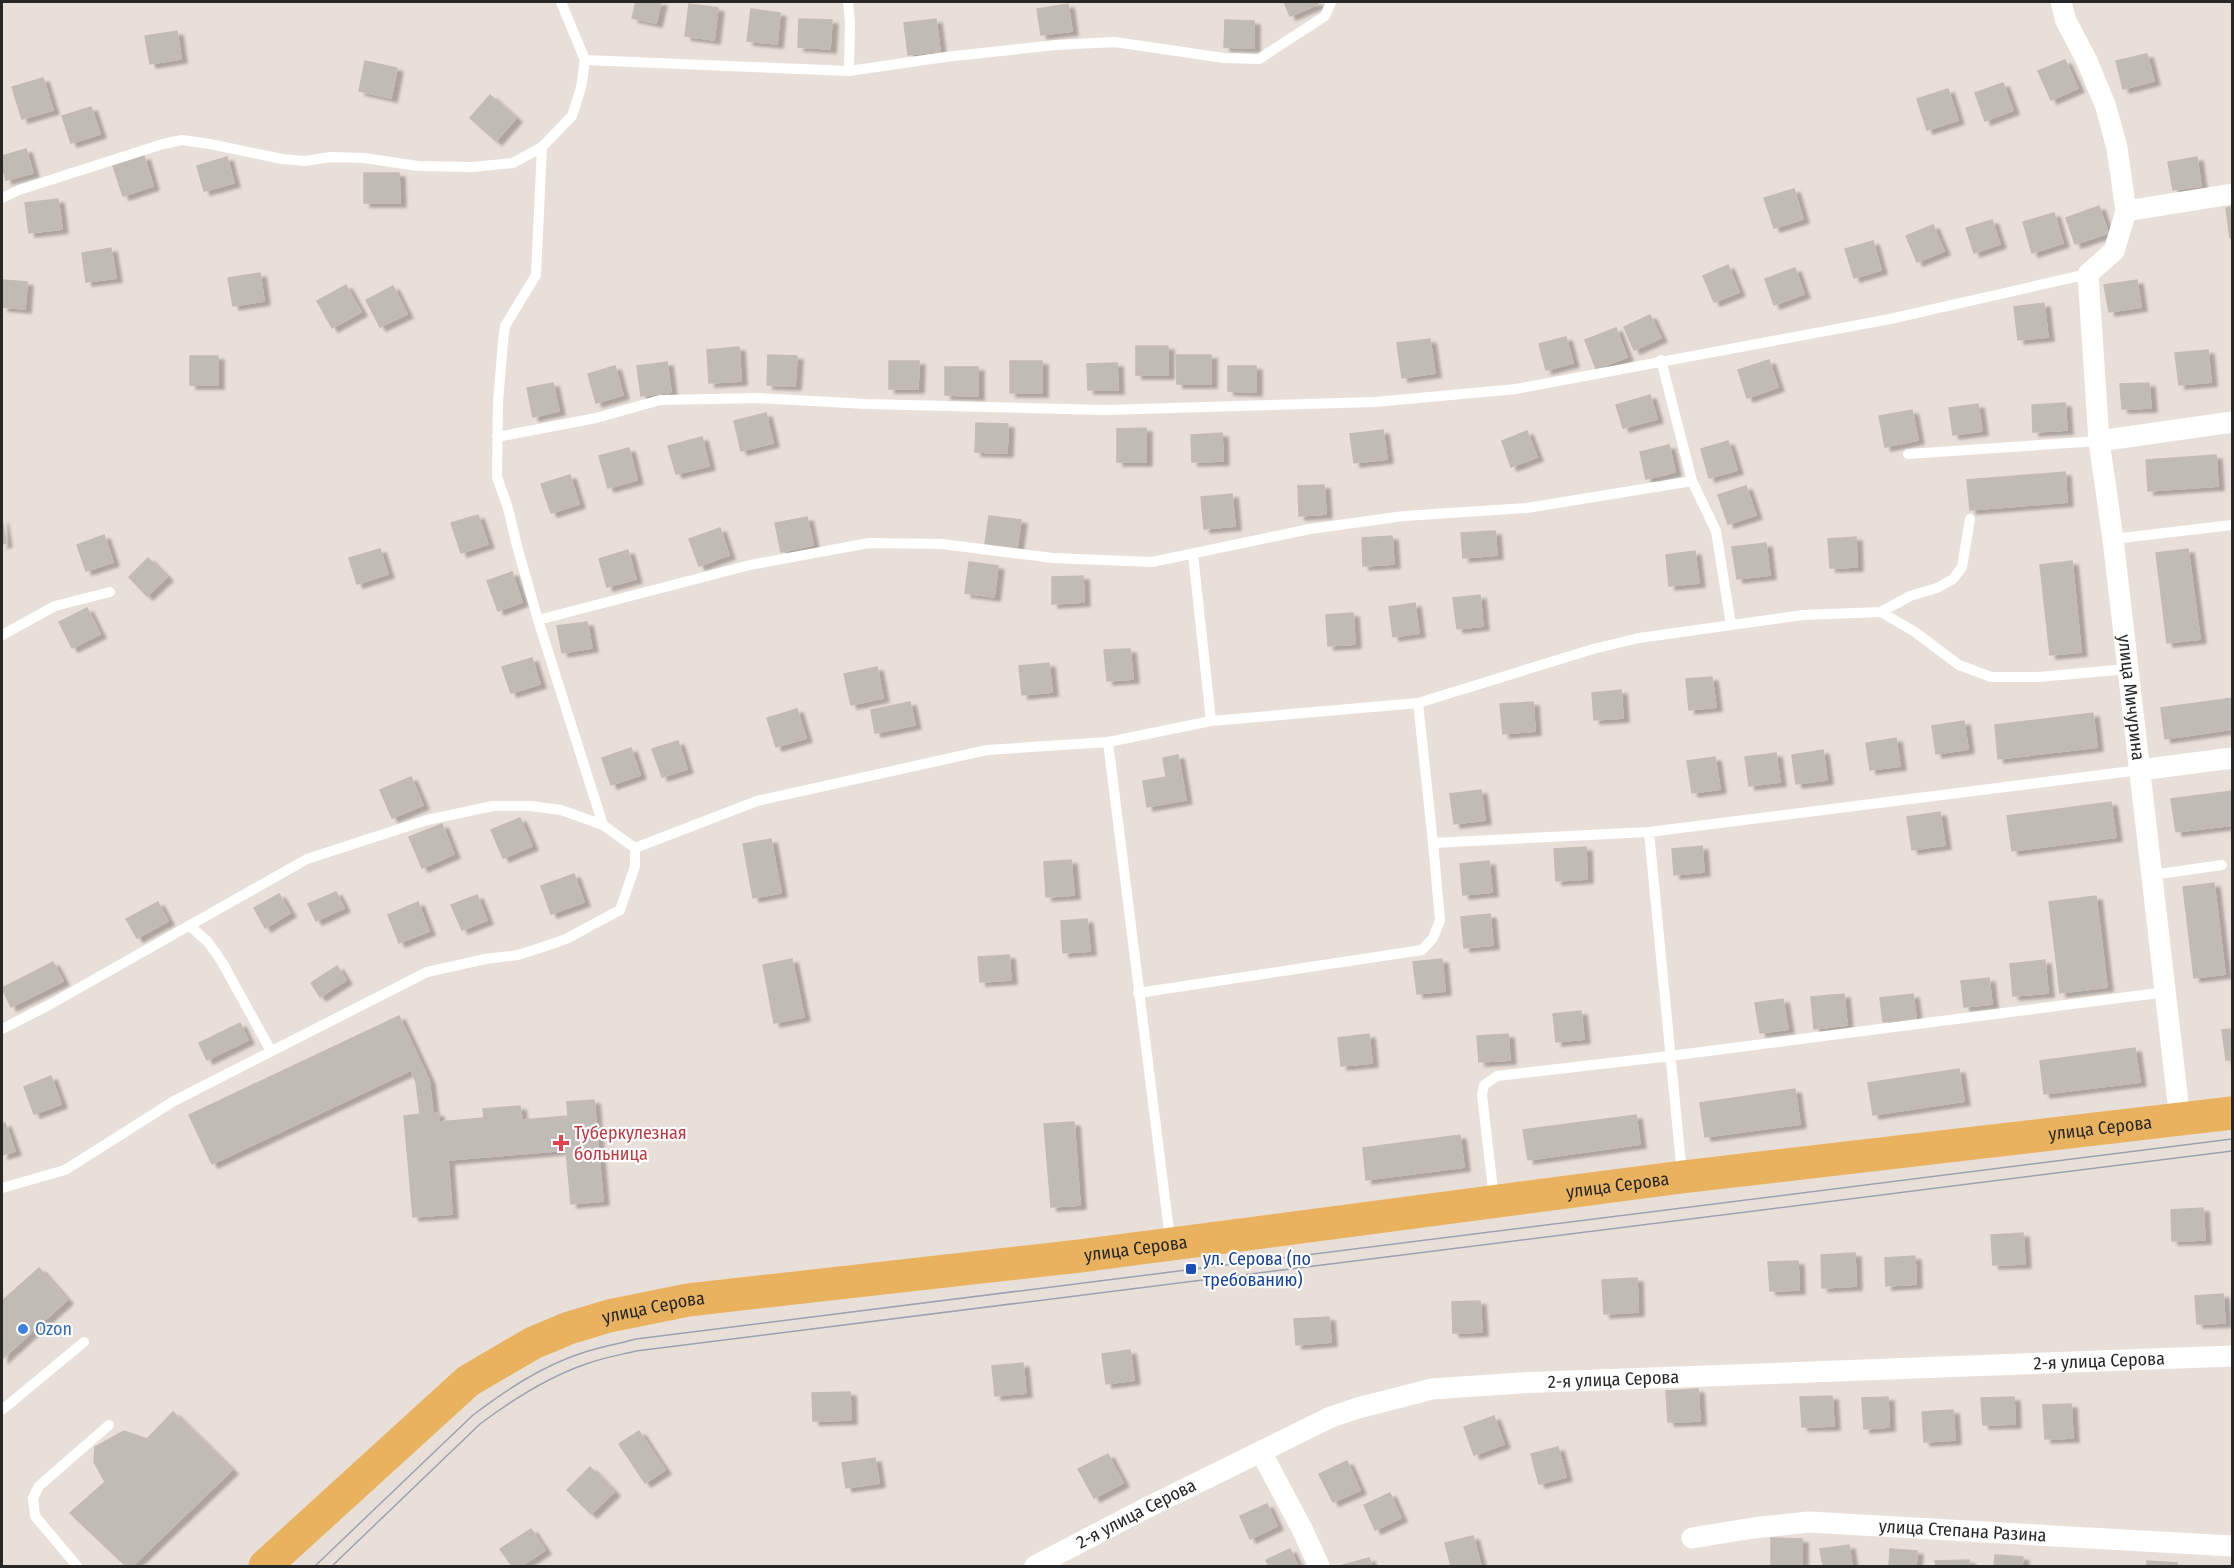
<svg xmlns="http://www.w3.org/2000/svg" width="2234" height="1568" font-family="'Fira Sans Condensed',sans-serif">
<defs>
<filter id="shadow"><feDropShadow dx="6" dy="4" stdDeviation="1.5" flood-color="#0004"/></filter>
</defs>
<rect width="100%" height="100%" fill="#e9dfd9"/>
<path fill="#c1bbb5" stroke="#c4bbb3" stroke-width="1.5" filter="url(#shadow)" d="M636 2H661L656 23 632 18Z
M1284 2H1317L1318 4 1290 16Z
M689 4 718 8 714 40 685 36Z
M1068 4 1072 31 1041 35 1037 9Z
M751 9 780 13 777 44 747 41Z
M799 19 832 20 830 49 798 47Z
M936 19 940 51 908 55 904 23Z
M1225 20 1254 21V48L1224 47Z
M177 31 181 59 150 64 145 36Z
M2147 54 2154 81 2123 89 2116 61Z
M2065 60 2078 88 2051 100 2038 71Z
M365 61 397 68 391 98 359 91Z
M43 78 53 110 22 119 12 87Z
M2003 83 2013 110 1985 121 1975 93Z
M1948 89 1958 120 1927 130 1917 99Z
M490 95 516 118 496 141 470 118Z
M91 107 100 134 71 143 62 116Z
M26 149 33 173 6 180 2 165V156Z
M144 156 153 186 123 196 113 166Z
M227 157 234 183 204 191 197 166Z
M2197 157 2201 186 2173 190 2168 162Z
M364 173H399L400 203H364Z
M1794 189 1803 219 1774 228 1764 198Z
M58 199 62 229 29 233 25 203Z
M2099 206 2108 233 2075 244 2066 218Z
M2232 207V238H2230L2226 208Z
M2054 213 2063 243 2032 253 2023 222Z
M1992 220 2000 244 1974 253 1966 228Z
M1933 225 1944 251 1917 262 1906 236Z
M1873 241 1881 270 1854 278 1845 249Z
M111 248 116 278 86 282 82 253Z
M1728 265 1739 292 1714 302 1703 276Z
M1795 268 1804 294 1774 305 1765 279Z
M260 273 264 301 233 306 228 278Z
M2 280 27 282 25 309 2 307Z
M2137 280 2141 307 2109 312 2104 285Z
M346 285 361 312 332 328 317 301Z
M393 286 407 314 380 327 366 300Z
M2044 303 2048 337 2018 340 2014 307Z
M1650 315 1661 338 1634 350 1624 327Z
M1616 328 1627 357 1596 369 1585 340Z
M1566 337 1573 363 1546 370 1539 344Z
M1430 339 1435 373 1402 378 1397 343Z
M1136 346H1168V375H1136Z
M739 347 741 381 709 383 707 350Z
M2208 350 2211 382 2179 385 2175 353Z
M768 355 797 356 795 386 767 385Z
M1176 355H1211V384H1177Z
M190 356H218V385H190Z
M1769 360 1778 387 1747 398 1738 370Z
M889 361H919L918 389H889Z
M1010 361H1042V393H1010Z
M667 362 671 392 641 396 637 366Z
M1117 363 1118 390H1088L1087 364Z
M615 366 623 395 596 403 588 374Z
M1228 366H1256V392L1228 391Z
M945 367H978V396L945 395Z
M553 383 559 411 533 417 527 388Z
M2149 383 2151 408 2122 409 2120 384Z
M1650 395 1657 419 1623 428 1616 405Z
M2065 403 2067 430 2033 432 2032 405Z
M1978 404 1982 431 1953 435 1949 408Z
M1912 410 1918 440 1885 447 1879 416Z
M766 413 773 443 741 451 734 421Z
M976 423 1008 424 1007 453 975 452Z
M1146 428V462H1117V429Z
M1383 430 1387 459 1354 463 1350 434Z
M1527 431 1537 457 1511 467 1502 441Z
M1222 433 1223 461 1192 462 1191 435Z
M702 437 709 466 676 474 668 446Z
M1728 441 1737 470 1709 478 1701 449Z
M1669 445 1675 472 1646 479 1640 452Z
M629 448 637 480 608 488 599 456Z
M2216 455 2218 486 2148 491 2146 460Z
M2065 472 2067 502 1970 510 1967 480Z
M570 475 579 504 551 513 541 484Z
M1324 485 1326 514 1299 516 1298 486Z
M1746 486 1756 515 1728 524 1718 495Z
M1232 494 1235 526 1204 529 1201 497Z
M478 515 488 544 461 553 451 523Z
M989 516 1021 520 1017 548 985 544Z
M807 517 813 545 781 552 775 523Z
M2 519 6 543 2 544Z
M720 528 729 555 699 566 689 539Z
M1495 531 1497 555 1463 558 1461 533Z
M104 535 113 562 86 571 77 545Z
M1392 536 1394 564 1363 566 1362 538Z
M1856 537 1857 567 1830 568 1828 539Z
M1766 543 1770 575 1737 579 1732 547Z
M380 549 388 574 357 584 349 558Z
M2188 549 2200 639 2167 643 2156 553Z
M628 550 636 579 607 587 599 559Z
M1695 551 1699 583 1669 586 1666 555Z
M148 558 167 577 147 596 129 577Z
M2072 561 2081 652 2050 655 2040 565Z
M969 562 998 566 994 597 965 593Z
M512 572 522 602 498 611 487 581Z
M1083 576 1084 602 1052 604V577Z
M1480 595 1483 626 1457 629 1453 598Z
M1415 603 1419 633 1393 637 1389 607Z
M87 608 100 634 72 648 59 622Z
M1353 613 1355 644 1328 646 1326 615Z
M587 622 592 648 562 653 557 626Z
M1130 649 1133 679 1107 681 1104 650Z
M532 658 540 684 511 693 502 667Z
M1049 663 1052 692 1022 695 1019 666Z
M877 667 883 698 851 705 844 674Z
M1712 677 1716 707 1689 710 1686 679Z
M1621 690 1623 718 1594 720 1592 693Z
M2232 698V729L2165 739 2161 708Z
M910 702 915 725 875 733 871 710Z
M1533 702 1535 731 1503 734 1500 704Z
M797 709 806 738 776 747 767 718Z
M2093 713 2097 747 1998 759 1995 725Z
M1964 721 1968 749 1936 754 1932 726Z
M1896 738 1900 766 1870 770 1866 743Z
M678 741 687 769 662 777 652 749Z
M631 748 640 775 611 785 602 758Z
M1823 750 1827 780 1796 784 1792 755Z
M1776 753 1780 782 1749 786 1745 757Z
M1178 755 1186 800 1147 807 1143 781 1166 777 1163 758Z
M1715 757 1720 789 1692 793 1687 761Z
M411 777 423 805 392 818 380 790Z
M1481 790 1485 820 1454 824 1450 794Z
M2232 791V825L2176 832 2171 799Z
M2111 802 2116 837 2012 851 2007 816Z
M1940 812 1945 845 1912 850 1907 817Z
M520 818 532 846 503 858 491 830Z
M442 824 454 854 422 868 409 837Z
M771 839 781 893 753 898 743 844Z
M1702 846 1704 872 1674 875 1672 849Z
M1586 847 1587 879 1556 881 1554 849Z
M1071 860 1074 895 1046 897 1044 862Z
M1489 861 1492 892 1463 895 1460 864Z
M574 874 584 902 551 914 541 886Z
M2214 883 2225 974 2194 978 2183 887Z
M336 892 344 908 316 921 308 904Z
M279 894 290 913 265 928 254 908Z
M477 895 487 920 462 930 451 905Z
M2096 896 2107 987 2060 993 2049 902Z
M158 902 168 921 137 938 126 919Z
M418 902 429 931 399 943 388 915Z
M1490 914 1493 945 1464 948 1461 917Z
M1087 919 1090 951 1063 953 1061 921Z
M1009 955 1011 980 980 982 978 957Z
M792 959 804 1017 774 1023 763 965Z
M1442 959 1445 991 1417 994 1413 962Z
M2045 960 2048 993 2013 996 2010 964Z
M53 962 63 981 11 1007 2 988Z
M337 966 346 980 320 997 311 983Z
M1989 978 1992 1004 1964 1007 1961 981Z
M1844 994 1847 1025 1814 1029 1811 997Z
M1913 994 1916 1018 1883 1022 1880 998Z
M1783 999 1788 1029 1760 1033 1755 1003Z
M1581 1011 1584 1039 1556 1042 1553 1014Z
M399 1016 429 1080 433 1113H438L439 1122 484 1118 483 1109 520 1106 522 1120 568 1116 567 1102 594 1100 603 1201 571 1204 566 1150 448 1160 452 1214 413 1217 404 1116 420 1114 416 1082 411 1070 212 1164 189 1115Z
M240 1023 248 1040 207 1060 199 1043Z
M2232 1029V1060H2226L2222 1030Z
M1369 1034 1372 1063 1341 1066 1338 1038Z
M1508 1034 1510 1060 1479 1062 1477 1036Z
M2135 1048 2140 1082 2044 1094 2040 1061Z
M1959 1069 1964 1101 1873 1115 1868 1083Z
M51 1076 61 1104 34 1114 24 1087Z
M1795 1089 1800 1124 1705 1137 1700 1103Z
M1636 1115 1640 1144 1528 1160 1523 1130Z
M1074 1122 1080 1205 1051 1207 1044 1124Z
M5 1123 15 1151 2 1155V1124Z
M1460 1135 1464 1167 1366 1180 1363 1148Z
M2203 1208 2205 1240 2172 1241 2171 1210Z
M2023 1233 2025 1264 1993 1265 1991 1235Z
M1855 1253 1856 1286 1822 1288 1821 1255Z
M1915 1256 1916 1284 1886 1286 1885 1258Z
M1798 1261 1799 1290 1770 1291 1768 1262Z
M39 1268 67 1300 2 1359V1301Z
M1637 1278 1638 1312 1604 1314 1602 1280Z
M2223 1294 2225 1323 2197 1324 2195 1296Z
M1480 1301 1482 1332 1453 1333 1452 1302Z
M1329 1317 1331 1342 1296 1345 1294 1319Z
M1130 1350 1134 1380 1106 1384 1102 1354Z
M1023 1363 1026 1393 995 1396 992 1366Z
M1698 1389 1700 1421 1668 1422 1666 1391Z
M850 1392 851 1420 813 1421 812 1393Z
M1832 1396 1834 1426 1802 1427 1800 1397Z
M1888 1397 1889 1427 1864 1429 1862 1398Z
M2014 1397 2015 1424 1983 1425 1981 1398Z
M2071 1404 2073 1438 2045 1439 2043 1405Z
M1953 1410 1955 1440 1924 1442 1922 1412Z
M173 1412 232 1470 132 1566H126L70 1513 105 1482 94 1462 95 1447 124 1431 147 1439Z
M1494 1416 1504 1444 1474 1455 1464 1427Z
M639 1431 665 1470 645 1483 619 1444Z
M1558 1447 1566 1477 1539 1484 1531 1454Z
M1108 1454 1123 1483 1094 1498 1078 1469Z
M875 1458 879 1483 846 1488 842 1463Z
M1347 1461 1360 1490 1333 1502 1319 1474Z
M590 1467 614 1492 591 1514 567 1490Z
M1390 1493 1401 1518 1375 1530 1364 1505Z
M1267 1504 1277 1526 1250 1539 1240 1516Z
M531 1529 545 1550 521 1566H512L500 1549Z
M1473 1536 1481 1566H1451L1445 1543Z
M1771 1538 1802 1539V1566H1771Z
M1849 1545 1852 1566H1823L1820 1549Z
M1290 1549 1298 1566H1269L1266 1560Z
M1890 1549 1917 1551 1916 1566H1889Z
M1995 1555 2023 1557 2022 1566H1994Z
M1369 1558 1372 1566H1340Z
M1969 1560V1566H1936L1935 1561Z
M2147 1561 2177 1563V1566H2147Z"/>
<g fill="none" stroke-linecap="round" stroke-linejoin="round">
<path stroke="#fff" stroke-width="10" d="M585 60 849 71 850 22 848 2
M849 71 945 57 1056 45 1115 42 1224 58 1259 59 1325 16 1331 2
M542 147 536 275 505 326 503 342 498 402 497 477 508 508 517 546 538 620 603 825
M2 198 19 190 163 144 182 140 210 144 282 159 305 161 331 157 364 158 418 166 472 167 513 163 542 147 572 116 581 88 585 60 561 2
M1661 360 1692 481 1716 531 1731 625
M497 437 596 418 660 400 759 398 866 404 1105 410 1375 402 1516 389 1890 319 2088 274
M1908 454 2099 441
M2113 539 2232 525
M1193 554 1211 721
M1881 612 1910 596 1937 588 1953 579 1962 567 1970 519
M538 620 750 565 869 543 942 544 1053 558 1152 562 1310 529 1404 516 1527 508 1692 481
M2 635 55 606 110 592
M1418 703 1593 649 1639 638 1803 615 1881 612 1915 632 1959 665 1991 677H2038L2128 669
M1649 832 1682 1175
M2152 875 2222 865
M190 926 208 942 222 962 271 1051
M1138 993 1422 950 1433 938 1440 920 1433 843
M2 1029 49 1005 307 859 427 820 493 806H530L561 810 603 825 635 848
M2 1188 65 1170 174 1101 427 972 485 959 518 955 543 947 566 939 620 910 635 866V848L757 801 987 750 1108 742
M1494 1198 1482 1095 1484 1085 1497 1076 1670 1056 2166 992
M1170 1239 1108 742 1211 721 1418 703 1433 843 1649 832 2140 770
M2 1410 84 1342
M77 1566 35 1516 33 1498 39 1486 109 1425"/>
<g stroke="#fff" stroke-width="21">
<path id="s1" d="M2061 2 2066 21 2087 61 2106 107 2117 148 2126 211 2114 251 2088 274 2099 441 2113 539 2180 1120"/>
<path d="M2126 211 2232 194"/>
<path d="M2099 441 2232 422"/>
<path d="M2140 770 2232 758"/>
<path d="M1261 1452 1302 1529 1319 1566"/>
<path id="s2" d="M1692 1538 1753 1528 1809 1522 2232 1546"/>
<path id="s3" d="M1035 1566 1144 1509 1331 1417 1358 1408 1432 1389 1520 1383 2232 1356"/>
</g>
<path stroke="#e9b25e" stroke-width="33" id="s4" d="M265 1566 468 1381 533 1343 569 1328 609 1316 688 1300 1080 1256 1682 1177 2232 1113"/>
<path stroke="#9ca2b1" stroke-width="1.5" d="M315 1566 473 1415C506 1390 542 1366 582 1353 599 1347 618 1344 636 1339L2232 1139
M332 1566 480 1424C512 1400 548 1377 586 1364 602 1358 620 1355 636 1351L2232 1151"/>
</g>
<path fill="#e0444e" stroke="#fff" stroke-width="2" d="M558 1134h6v6h6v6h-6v6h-6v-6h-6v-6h6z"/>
<rect fill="#1a4fb4" stroke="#fff" stroke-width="2" x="1185" y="1263" width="12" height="12" rx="3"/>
<circle fill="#3f7fe0" stroke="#fff" stroke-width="2" cx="23" cy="1329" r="6"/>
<g text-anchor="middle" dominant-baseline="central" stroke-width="4.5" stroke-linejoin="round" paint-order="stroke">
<g font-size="18" fill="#272727" stroke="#fff">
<text stroke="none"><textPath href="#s1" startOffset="723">улица Мичурина</textPath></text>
<text stroke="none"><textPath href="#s4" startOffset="1934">улица Серова</textPath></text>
<text stroke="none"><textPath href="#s4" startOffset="1448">улица Серова</textPath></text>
<text stroke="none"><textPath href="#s4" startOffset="962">улица Серова</textPath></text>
<text stroke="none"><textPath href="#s4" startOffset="476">улица Серова</textPath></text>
<text stroke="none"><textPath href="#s3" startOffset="1104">2-я улица Серова</textPath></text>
<text stroke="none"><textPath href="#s3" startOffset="618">2-я улица Серова</textPath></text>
<text stroke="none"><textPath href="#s3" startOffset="114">2-я улица Серова</textPath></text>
<text stroke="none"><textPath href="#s2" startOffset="272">улица Степана Разина</textPath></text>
</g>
<g font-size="18" fill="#be3a42" stroke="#fff" text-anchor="start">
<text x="574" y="1133">Туберкулезная<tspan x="574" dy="21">больница</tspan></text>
</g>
<g font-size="18" fill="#164399" stroke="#fff" text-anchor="start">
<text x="1203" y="1259">ул. Серова (по<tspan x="1203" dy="21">требованию)</tspan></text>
</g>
<g font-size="18" fill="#366cbe" stroke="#fff" text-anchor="start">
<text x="35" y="1329">Ozon</text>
</g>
</g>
<rect width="2234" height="1568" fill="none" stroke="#272727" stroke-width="6"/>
</svg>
